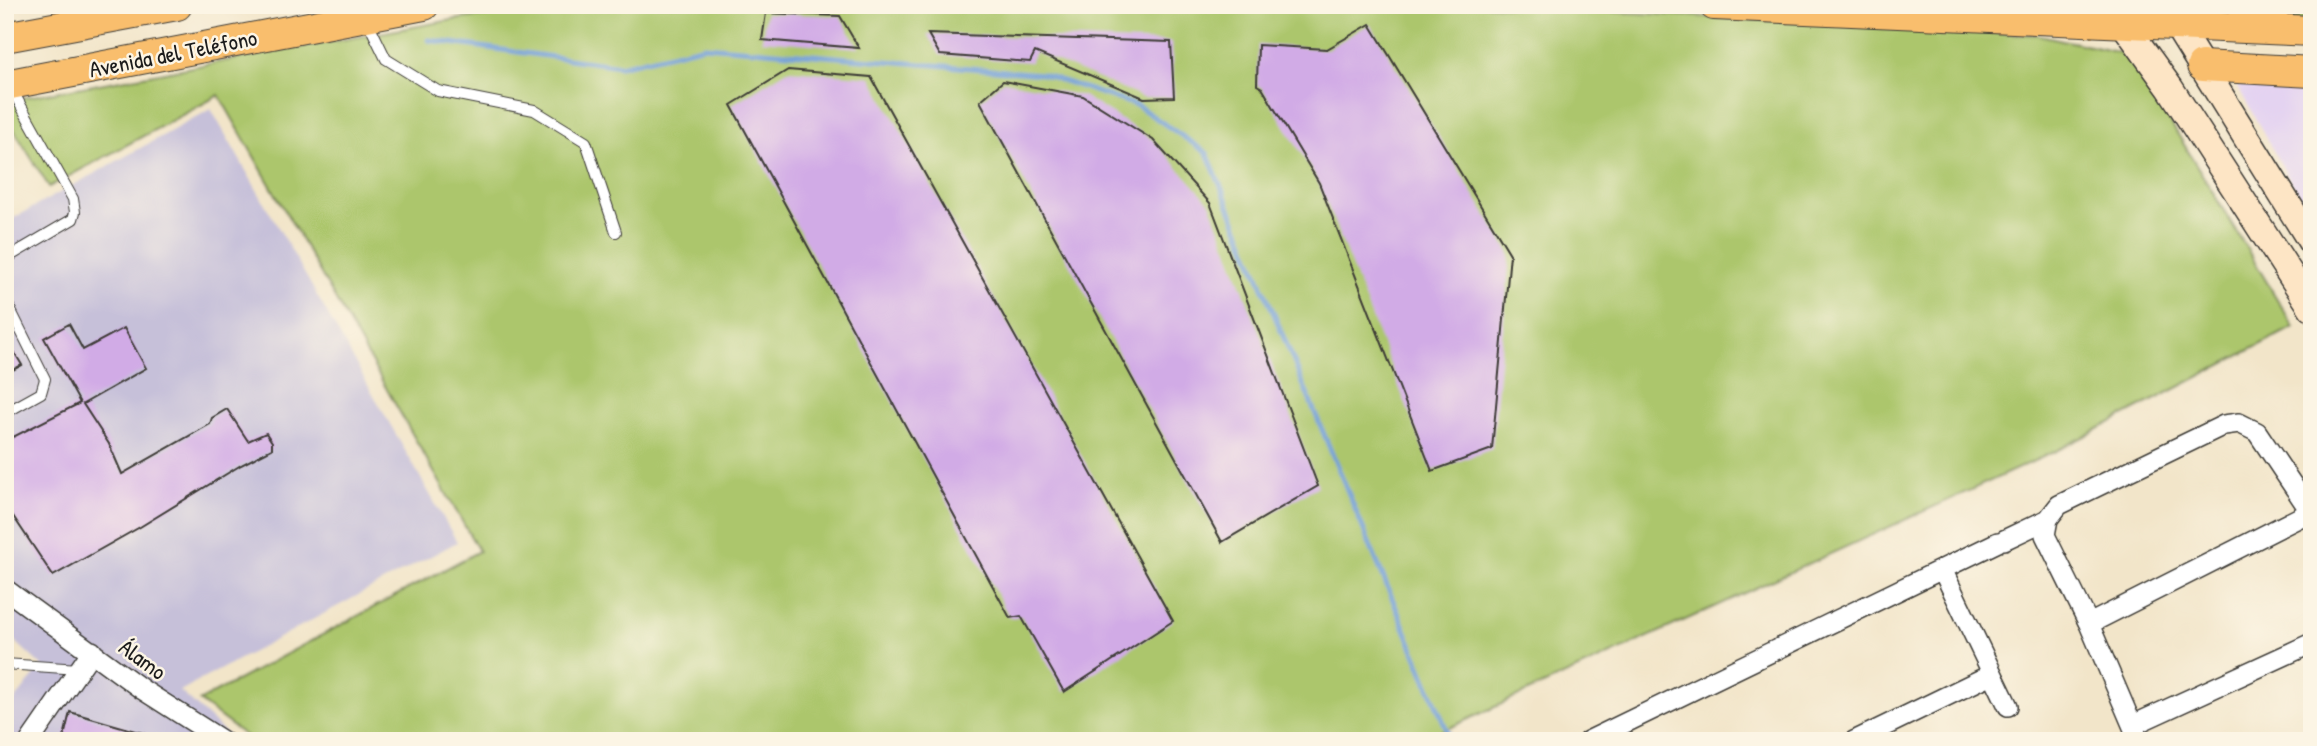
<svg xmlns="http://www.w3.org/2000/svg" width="2317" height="746" font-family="'Patrick Hand',sans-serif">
<rect width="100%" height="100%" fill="#fcf5e5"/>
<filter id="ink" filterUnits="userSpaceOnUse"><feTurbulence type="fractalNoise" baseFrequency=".0143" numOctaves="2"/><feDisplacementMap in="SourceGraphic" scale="14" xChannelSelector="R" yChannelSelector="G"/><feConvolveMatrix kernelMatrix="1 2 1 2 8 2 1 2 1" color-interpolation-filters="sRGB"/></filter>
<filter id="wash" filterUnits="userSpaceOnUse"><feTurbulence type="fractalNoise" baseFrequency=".00686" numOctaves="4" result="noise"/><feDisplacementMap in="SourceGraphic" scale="28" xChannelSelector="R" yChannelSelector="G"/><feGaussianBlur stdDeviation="1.57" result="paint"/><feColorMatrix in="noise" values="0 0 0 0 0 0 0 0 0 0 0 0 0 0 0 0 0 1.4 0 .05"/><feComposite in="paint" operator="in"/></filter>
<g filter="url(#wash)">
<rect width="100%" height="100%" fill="#f2e5c9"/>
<path fill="#e4d3f1" d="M2234 80 2312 83V220Z"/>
<path fill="#c6c0d9" d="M211 109 457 542 180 691 234 741H5V712L42 666 5 632V223Z"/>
<path fill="#acc66c" stroke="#647144" stroke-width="2" d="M566 5H1485L2040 35 2130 55 2294 327 2058 450 1438 733 1436 741H252L199 701 479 551 219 95 49 187 5 115V101L452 20Z
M2197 5 2249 8 2258 5H2312V21L2196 16Z"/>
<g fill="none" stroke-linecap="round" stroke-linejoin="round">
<path stroke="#6d9cd6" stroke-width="5" d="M429 40 620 66 705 46 1042 74 1138 106 1207 153 1449 735V741"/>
</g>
<g id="blocks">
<path fill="#d1abe6" d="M766 13 840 16 859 48 762 40Z
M1370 24 1510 254 1492 449 1432 471 1319 183 1262 88 1257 85 1258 45 1327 49Z
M928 34 1171 42 1174 97 1144 98 1035 52 1030 62 940 55Z
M788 70 871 77 1173 621 1064 692 1021 616 1010 618 731 105Z
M1003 81 1083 96 1153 140 1210 203 1318 486 1222 542 980 101Z
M69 324 83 350 124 328 146 368 83 404 109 444 122 474 210 424 212 418 227 409 248 441 266 433 272 442V449L241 465 140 527 53 576 5 504V441L80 403 44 338Z
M5 337 22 365 5 374Z
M70 712 157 737V741H63Z"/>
</g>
</g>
<g filter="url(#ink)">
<use href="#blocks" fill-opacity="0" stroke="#3c3a36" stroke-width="2"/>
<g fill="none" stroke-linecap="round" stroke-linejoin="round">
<g stroke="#3c3a36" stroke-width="12">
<path id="service" d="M367 20 386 59 438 91 534 110 586 142 616 232
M5 259 73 219 75 212 73 199 11 88
M5 299 45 379 41 393 5 413
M5 664 79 669"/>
</g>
<g stroke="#3c3a36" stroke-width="22">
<path id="minor" d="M2004 540 2048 519
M1942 569 2008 706
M5 589 143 690 223 741
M2089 624 2310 512
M2133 725 2312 643
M30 741 92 651
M1588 741 1998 542
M1854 741 1992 674
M2139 741 2089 624 2045 535 2048 519 2059 505 2224 425 2239 423 2257 432 2312 514"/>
</g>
<g stroke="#3c3a36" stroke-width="29">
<path id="secondary" d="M2110 5 2170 88 2312 308
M2164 5 2312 243"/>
</g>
<g stroke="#3c3a36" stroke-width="32">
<path id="primary" d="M1714 5 2312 31
M5 37 177 5
M2202 66 2312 72
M5 85 424 5"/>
</g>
<use href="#service" stroke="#fff" stroke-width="10"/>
<use href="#minor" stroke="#fff" stroke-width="19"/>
<use href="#secondary" stroke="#fde5c5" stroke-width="26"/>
<use href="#primary" stroke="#f9be6d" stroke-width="30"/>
</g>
</g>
<g text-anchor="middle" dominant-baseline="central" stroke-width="5" stroke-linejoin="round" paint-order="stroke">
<g font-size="23" fill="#1c1c1c" stroke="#fcf5e5">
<text transform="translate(173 53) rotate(-11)">Avenida del Teléfono</text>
<text transform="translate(143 659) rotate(36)">Álamo</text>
</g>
</g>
<rect width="2317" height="746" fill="none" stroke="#fcf5e5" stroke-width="28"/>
</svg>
